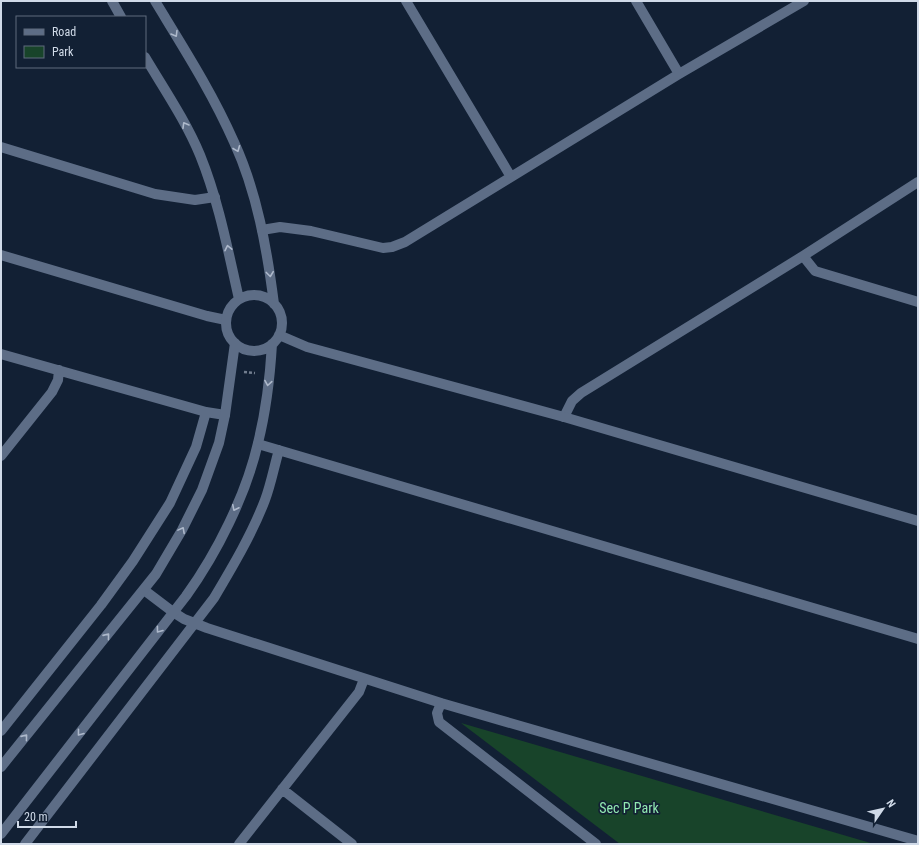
<svg xmlns="http://www.w3.org/2000/svg" width="919" height="845" font-family="'Roboto Condensed',sans-serif">
<rect width="100%" height="100%" fill="#122034"/>
<path fill="#18442a" d="M461 723 874 844H620Z"/>
<g fill="none" stroke-linecap="round" stroke-linejoin="round">
<path stroke="#727e8f" stroke-width="2.5" stroke-dasharray="3 2" stroke-linecap="butt" d="M244 372 255 373"/>
<path stroke="#5d6d86" stroke-width="10" d="M406 1 511 177
M636 1 679 74
M1 147 155 194 195 200 215 197
M262 230 280 227 311 231 383 248 392 247 405 242 679 74 804 1
M1 255 207 316 226 320
M803 256 815 271 918 302
M1 354 206 412 225 415
M564 417 572 401 581 393 803 256 918 182
M258 444 918 639
M1 456 52 392 58 380 59 370
M144 590 173 612 184 619 207 628 441 703 918 841
M441 703 437 713 439 722 596 844
M1 731 101 605 133 561 170 503 196 447 206 412
M282 789 352 844
M25 844 214 598C233 566 252 534 265 500 271 484 274 467 279 450
M239 844 359 692 364 679"/>
<path stroke="#5d6d86" stroke-width="10" d="M112 1 121 17
M155 1C183 47 212 92 234 142 257 192 267 249 274 304
M145 57C164 89 186 121 200 155 219 202 228 251 239 299
M226 323a28 28 0 1 1 56 0a28 28 0 1 1-56 0Z
M279 335 307 347 564 417 918 521
M1 767 156 574 182 530 202 490 219 443 225 415 235 343
M1 834 186 596C217 553 246 495 258 443 266 411 270 378 272 344"/>
</g>
<defs><path id="oneway-chevron" d="M-2-3.5L2.5 0L-2 3.5" fill="none" stroke-width="1.6" stroke-linecap="round" stroke-linejoin="round"/></defs>
<g stroke="#aeb9cb">
<use href="#oneway-chevron" transform="translate(175 34) rotate(59)"/>
<use href="#oneway-chevron" transform="translate(185 125) rotate(-120)"/>
<use href="#oneway-chevron" transform="translate(237 149) rotate(68)"/>
<use href="#oneway-chevron" transform="translate(228 248) rotate(-102)"/>
<use href="#oneway-chevron" transform="translate(270 274) rotate(83)"/>
<use href="#oneway-chevron" transform="translate(268 383) rotate(99)"/>
<use href="#oneway-chevron" transform="translate(235 508) rotate(116)"/>
<use href="#oneway-chevron" transform="translate(182 530) rotate(-62)"/>
<use href="#oneway-chevron" transform="translate(159 630) rotate(127)"/>
<use href="#oneway-chevron" transform="translate(107 636) rotate(-51)"/>
<use href="#oneway-chevron" transform="translate(80 733) rotate(128)"/>
<use href="#oneway-chevron" transform="translate(25 737) rotate(-51)"/>
</g>
<g text-anchor="middle" dominant-baseline="central" stroke-width="3.5" stroke-linejoin="round" paint-order="stroke">
<g font-size="14" fill="#91e8b1" stroke="#122034">
<text x="629" y="808">Sec P Park</text>
</g>
</g>
<rect width="919" height="845" fill="none" stroke="#d0dae8" stroke-width="4"/>
<rect x="16" y="16" width="130" height="52" fill="#122034" stroke="#5e6a7c"/>
<rect x="24" y="29" width="20" height="6" fill="#5d6d86" stroke="#5e6a7c"/>
<text x="52" y="36" font-size="12" fill="#d0dae8">Road</text>
<rect x="24" y="46" width="20" height="12" fill="#18442a" stroke="#5e6a7c"/>
<text x="52" y="56" font-size="12" fill="#d0dae8">Park</text>
<g transform="translate(883 809) rotate(56)" stroke="#122034" stroke-width="3" paint-order="stroke">
<path d="M0-3L7 15L0 10L-7 15Z" fill="#d0dae8"/>
<text y="-6" font-size="11" font-weight="bold" text-anchor="middle" fill="#d0dae8">N</text>
</g>
<path d="M18 821v6h58v-6" fill="none" stroke="#d0dae8" stroke-width="2"/>
<text x="24" y="821" font-size="12" fill="#d0dae8" stroke="#122034" stroke-width="3" paint-order="stroke">20 m</text>
</svg>
